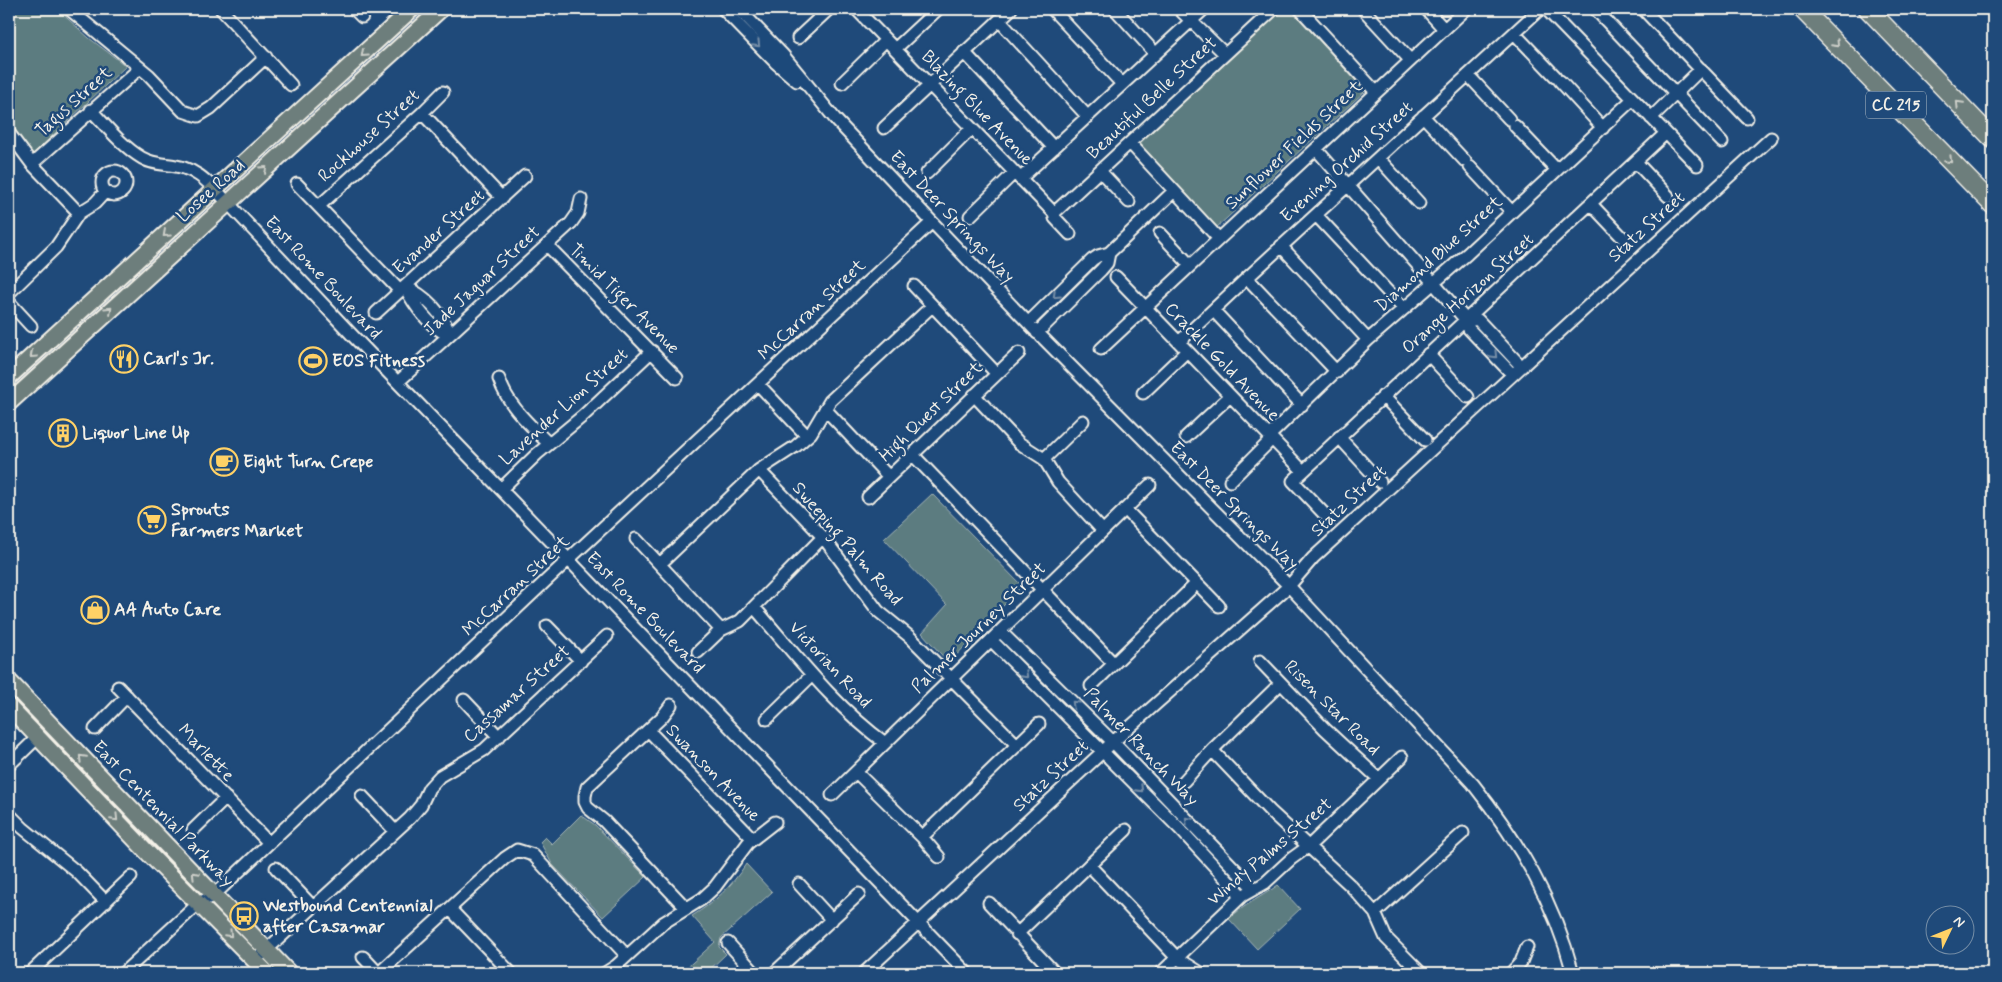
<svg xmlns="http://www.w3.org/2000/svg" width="2002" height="982" font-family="Mynerve,sans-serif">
<rect width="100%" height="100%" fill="#1f4a7a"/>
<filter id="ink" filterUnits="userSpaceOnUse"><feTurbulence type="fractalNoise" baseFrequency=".02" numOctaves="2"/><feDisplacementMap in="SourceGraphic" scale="10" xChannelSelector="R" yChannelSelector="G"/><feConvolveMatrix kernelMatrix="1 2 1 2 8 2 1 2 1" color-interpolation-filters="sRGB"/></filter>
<g filter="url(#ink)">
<path fill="#5b7c80" stroke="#a8b6b4" d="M9 9H57L89 38 126 66 32 155 9 125Z
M1279 9H1290L1365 91 1215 229 1134 142Z
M932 494 1022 586 949 663 922 633 947 605 884 539Z
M581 815 595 825 646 877 603 917 552 864 540 842 545 837 552 844Z
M746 864 772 892 721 938 719 947 726 954 706 973H681L715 942 692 916C715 902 731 887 746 864Z
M1278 885 1300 909 1257 949 1229 919C1243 905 1262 897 1278 885Z"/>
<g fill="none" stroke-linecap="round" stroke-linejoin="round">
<g stroke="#f4f1e8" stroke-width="15">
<path id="minor" d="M69 9 149 75 183 111 198 116 211 108 266 57
M221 9 291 85
M354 9 362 17
M723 9 775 62 797 81
M739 9 783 55 836 120 932 222 1033 328 1289 586 1473 784C1519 842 1554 901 1573 973
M856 9 1054 213 1055 218 1070 234
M1052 9 1122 84
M1115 9 1155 53
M1179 9 1225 54
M1300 9 1376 92
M1363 9 1410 60
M1426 9 1444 29
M1546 9 1697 165
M1595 9 1722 142
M1643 9 1747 118
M999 20 1088 117
M1514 33 1555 76
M798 38 829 9
M895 49 938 9
M964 52 1054 148
M1468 75 1509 119
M1560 81 1603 128
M842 83 886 40
M91 110C106 126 123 147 142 158 155 166 170 163 184 168 197 172 205 180 215 189L352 335 967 973
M422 113 502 198
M1423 116 1465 161
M1651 118 1701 69
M1515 126 1557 170
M884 128 1011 9
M9 133 32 164 79 213
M1130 143 1219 239
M1316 149 1465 319 1469 329 1512 374
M1378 158 1419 203
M1636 162 1668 196
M32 164 140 68
M1470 167 1512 212
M1100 171 1129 202
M102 183a12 12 0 1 1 24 0a12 12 0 1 1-24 0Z
M927 173 971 129
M1020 179 1204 9
M297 184 400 291
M1591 204 1624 239
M319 206 422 113 443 92
M1054 213 1274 9
M1316 215 1404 309
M970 216 1014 173
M1160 233 1190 265
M547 245 677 378
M1281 246 1368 340
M1116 277 1303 471
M1247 278 1337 372
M914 286 997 374
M405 287C424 294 445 315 449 335
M405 287C414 305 430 328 449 335
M9 293 56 247 79 213 95 203 106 191
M9 302 31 326
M1213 310 1302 405
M376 313 525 176
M1465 319 1478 320 1521 366
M1028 323 1092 260 1098 256 1109 253 1174 191
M1037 333 1101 270 1107 263 1109 253
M1179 342 1247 278 1540 9
M1101 349 1466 9
M1428 354 1468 397
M499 379C508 406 529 424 549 444
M398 382 571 223 578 213 581 199
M758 384 807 436
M1143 393 1187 351
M974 395 1019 443 1044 459 1058 482 1103 531
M1383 396 1425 440
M825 409 889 477
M1269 436 1368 340 1467 254 1633 99
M1186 437 1230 396
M1339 437 1380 482
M913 455 1114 664
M1044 459 1083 421
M759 470 823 537 878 611 910 637 1017 745
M1230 481 1272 439
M501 489 537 454 584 415 652 351
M868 497 1019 353
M1125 509 1219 606
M1330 520 1293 481 1666 133
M636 539 721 630
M660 564 759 470 796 446 811 433 830 401 932 306
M754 607C795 654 834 706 885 743
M547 626 581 661
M1000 631 1113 742 1254 889
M991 640 1179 828 1242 896
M698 652 721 630 740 621 823 537
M1260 661 1325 729 1379 779
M1091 686 1197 583
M118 687 269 843
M464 700 499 737
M671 705 662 717 587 787 585 796V802L588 808 604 821 686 908
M767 719 812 675
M95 729 127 696
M648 730 753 839
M1212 750 1270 811 1351 886 1375 913 1386 938 1421 973
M9 765 37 738
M856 772 922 837 939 857
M1184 781 1212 750 1281 683
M832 795 1150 485
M362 796 395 831
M9 814 23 828 77 872 106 902
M193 830 226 798
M922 837 1039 724
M1089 865 1177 958 1201 973
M276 868 313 907
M799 884 832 920
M989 903 1055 973
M450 909 511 973
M1375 913 1463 833
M1017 934 1126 830
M728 943 755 973
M261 955 410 818 421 805 429 788 440 776 484 750 607 636
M363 957 378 973
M30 973 131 877
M123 973 199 903 214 895 569 559 932 222
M379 973 505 858 517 850 533 855 627 956
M605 973 616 966 663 923 702 899 715 887 748 843 775 822
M774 973 859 894
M864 973 1113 742 1289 586 1313 558 1771 138
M1161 973 1242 896 1265 883 1291 859 1309 846 1402 757
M1511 973 1521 962 1527 947"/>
</g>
<g stroke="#f4f1e8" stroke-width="19">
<path id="major" d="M9 377 412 9
M9 403 441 9
M9 681 289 973
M9 707 149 854 267 973"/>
</g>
<g stroke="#f4f1e8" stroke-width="21">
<path id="highway" d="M1802 9 1993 205
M1868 9 1993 139"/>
</g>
<use href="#minor" stroke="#1f4a7a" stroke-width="11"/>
<use href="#major" stroke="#6d7e7c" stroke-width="15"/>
<use href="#highway" stroke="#6d7e7c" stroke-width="18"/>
</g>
<defs><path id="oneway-chevron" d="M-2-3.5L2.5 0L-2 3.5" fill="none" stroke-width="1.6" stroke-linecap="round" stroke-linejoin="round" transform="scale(1.25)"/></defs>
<g stroke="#748da6">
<use href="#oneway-chevron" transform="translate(757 44) rotate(46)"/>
<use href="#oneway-chevron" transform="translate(1056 295) rotate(136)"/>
<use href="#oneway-chevron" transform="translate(1494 355) rotate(46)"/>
<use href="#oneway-chevron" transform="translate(1025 675) rotate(45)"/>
<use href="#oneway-chevron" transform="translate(1075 704) rotate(-136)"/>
<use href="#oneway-chevron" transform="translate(1140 789) rotate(45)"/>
<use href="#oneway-chevron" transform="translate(1188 820) rotate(-134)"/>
</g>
<g stroke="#cccec8">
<use href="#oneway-chevron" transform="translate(1836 44) rotate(46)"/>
<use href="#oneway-chevron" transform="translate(364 54) rotate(138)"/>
<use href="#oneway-chevron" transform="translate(1959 104) rotate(-134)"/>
<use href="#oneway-chevron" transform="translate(1949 160) rotate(46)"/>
<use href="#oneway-chevron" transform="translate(264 169) rotate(-42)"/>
<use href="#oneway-chevron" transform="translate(166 234) rotate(138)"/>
<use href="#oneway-chevron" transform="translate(109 310) rotate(-43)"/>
<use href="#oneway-chevron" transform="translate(33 355) rotate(138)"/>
<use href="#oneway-chevron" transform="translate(82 758) rotate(-134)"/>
<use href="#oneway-chevron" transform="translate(115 818) rotate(46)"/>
<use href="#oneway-chevron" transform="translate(195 875) rotate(-134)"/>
<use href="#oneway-chevron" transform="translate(229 934) rotate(46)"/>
</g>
</g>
<defs>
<g id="restaurant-ring" transform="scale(1.4375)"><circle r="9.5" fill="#1f4a7a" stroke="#ffd166" stroke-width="1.5"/><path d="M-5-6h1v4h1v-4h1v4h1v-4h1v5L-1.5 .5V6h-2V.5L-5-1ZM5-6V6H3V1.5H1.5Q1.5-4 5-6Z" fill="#ffd166"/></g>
<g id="stadium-ring" transform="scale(1.4375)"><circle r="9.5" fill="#1f4a7a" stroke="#ffd166" stroke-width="1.5"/><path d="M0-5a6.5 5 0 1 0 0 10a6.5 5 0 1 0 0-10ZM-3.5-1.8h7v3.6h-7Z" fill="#ffd166"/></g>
<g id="building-ring" transform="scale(1.4375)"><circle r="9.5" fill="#1f4a7a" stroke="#ffd166" stroke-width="1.5"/><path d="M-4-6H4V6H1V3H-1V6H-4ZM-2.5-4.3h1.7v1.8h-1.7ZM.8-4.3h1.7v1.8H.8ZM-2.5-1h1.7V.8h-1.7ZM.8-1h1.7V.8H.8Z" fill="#ffd166"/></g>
<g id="cafe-ring" transform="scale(1.4375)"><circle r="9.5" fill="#1f4a7a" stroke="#ffd166" stroke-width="1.5"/><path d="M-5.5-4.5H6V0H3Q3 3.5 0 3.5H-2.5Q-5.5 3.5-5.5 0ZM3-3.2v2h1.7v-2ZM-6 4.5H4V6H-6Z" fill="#ffd166"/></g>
<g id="supermarket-ring" transform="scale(1.4375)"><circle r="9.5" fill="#1f4a7a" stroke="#ffd166" stroke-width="1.5"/><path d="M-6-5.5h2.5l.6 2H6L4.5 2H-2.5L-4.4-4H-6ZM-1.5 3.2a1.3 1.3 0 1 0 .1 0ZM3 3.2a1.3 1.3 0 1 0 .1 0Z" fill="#ffd166"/></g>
<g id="shop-ring" transform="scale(1.4375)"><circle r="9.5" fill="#1f4a7a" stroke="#ffd166" stroke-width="1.5"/><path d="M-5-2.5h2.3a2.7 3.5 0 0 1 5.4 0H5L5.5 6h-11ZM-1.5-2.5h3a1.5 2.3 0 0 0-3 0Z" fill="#ffd166"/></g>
<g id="bus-ring" transform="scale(1.4375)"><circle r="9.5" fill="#1f4a7a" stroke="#ffd166" stroke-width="1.5"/><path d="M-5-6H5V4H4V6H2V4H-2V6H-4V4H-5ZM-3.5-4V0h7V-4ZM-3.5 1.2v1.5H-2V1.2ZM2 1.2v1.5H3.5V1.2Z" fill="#ffd166"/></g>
</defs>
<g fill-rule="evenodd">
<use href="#restaurant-ring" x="124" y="359"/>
<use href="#stadium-ring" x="313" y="361"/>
<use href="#building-ring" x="63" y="433"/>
<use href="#cafe-ring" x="224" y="462"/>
<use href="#supermarket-ring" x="152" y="520"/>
<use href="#shop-ring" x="95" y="610"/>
<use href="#bus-ring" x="244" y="916"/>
</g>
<g text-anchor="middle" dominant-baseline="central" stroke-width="5" stroke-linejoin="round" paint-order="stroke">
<rect fill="#1f4a7a" stroke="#b4bfc7" stroke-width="1" x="1866" y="91.5" width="60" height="27" rx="4"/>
<g font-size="16" font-weight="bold" fill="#f4f1e8">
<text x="1896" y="105">CC 215</text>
</g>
<g font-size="18" fill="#f4f1e8" stroke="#1f4a7a">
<text transform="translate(1152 98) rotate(-43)">Beautiful Belle Street</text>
<text transform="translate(74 102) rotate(-42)">Tagus Street</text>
<text transform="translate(977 108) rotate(46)">Blazing Blue Avenue</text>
<text transform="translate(369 136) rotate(-42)">Rockhouse Street</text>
<text transform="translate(1294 145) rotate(-43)">Sunflower Fields Street</text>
<text transform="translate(1347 162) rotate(-42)">Evening Orchid Street</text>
<text transform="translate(211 191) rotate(-42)">Losee Road</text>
<text transform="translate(952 217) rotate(47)">East Deer Springs Way</text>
<text transform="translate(1647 227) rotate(-42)">Statz Street</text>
<text transform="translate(439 232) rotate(-42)">Evander Street</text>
<text transform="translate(1439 254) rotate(-42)">Diamond Blue Street</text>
<text transform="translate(323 278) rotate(47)">East Rome Boulevard</text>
<text transform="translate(482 281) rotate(-43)">Jade Jaguar Street</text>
<text transform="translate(1468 294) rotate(-42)">Orange Horizon Street</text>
<text transform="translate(624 299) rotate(45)">Timid Tiger Avenue</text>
<text transform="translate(812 310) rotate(-43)">McCarran Street</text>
<text transform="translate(1222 362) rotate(46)">Crackle Gold Avenue</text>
<text transform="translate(564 407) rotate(-42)">Lavender Lion Street</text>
<text transform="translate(931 412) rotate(-44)">High Quest Street</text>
<text transform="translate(1349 501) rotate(-43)">Statz Street</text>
<text transform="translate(1234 506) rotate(45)">East Deer Springs Way</text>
<text transform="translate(847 544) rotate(49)">Sweeping Palm Road</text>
<text transform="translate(516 586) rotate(-43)">McCarran Street</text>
<text transform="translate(645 613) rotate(46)">East Rome Boulevard</text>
<text transform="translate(979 628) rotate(-44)">Palmer Journey Street</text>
<text transform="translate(830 665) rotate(47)">Victorian Road</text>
<text transform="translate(517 694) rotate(-42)">Cassamar Street</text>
<text transform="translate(1332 708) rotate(45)">Risen Star Road</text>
<text transform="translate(1141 747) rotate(46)">Palmer Ranch Way</text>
<text transform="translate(206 753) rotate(46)">Marlette</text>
<text transform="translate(713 773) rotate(46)">Swanson Avenue</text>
<text transform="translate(1051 776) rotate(-43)">Statz Street</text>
<text transform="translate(163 814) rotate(46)">East Centennial Parkway</text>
<text transform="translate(1270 852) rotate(-40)">Windy Palms Street</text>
</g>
<g font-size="18" font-weight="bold" fill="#f4f1e8" stroke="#1f4a7a" text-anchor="start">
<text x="143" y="359">Carl's Jr.</text>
<text x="332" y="361">EOS Fitness</text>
<text x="82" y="433">Liquor Line Up</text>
<text x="243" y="462">Eight Turn Crepe</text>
<text x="171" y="510">Sprouts<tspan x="171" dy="21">Farmers Market</tspan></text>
<text x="114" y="610">AA Auto Care</text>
<text x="263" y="906">Westbound Centennial<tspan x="263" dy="21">after Casamar</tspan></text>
</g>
</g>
<rect width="2002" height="982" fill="none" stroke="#1f4a7a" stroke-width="30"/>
<rect x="15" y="15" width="1972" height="952" fill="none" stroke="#f4f1e8" stroke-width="2" filter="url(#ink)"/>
<g transform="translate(1950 930) rotate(47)"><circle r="24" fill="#1f4a7a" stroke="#748da6"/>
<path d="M0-4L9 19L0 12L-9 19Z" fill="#ffd166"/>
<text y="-8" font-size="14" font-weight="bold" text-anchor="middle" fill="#f4f1e8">N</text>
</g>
</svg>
